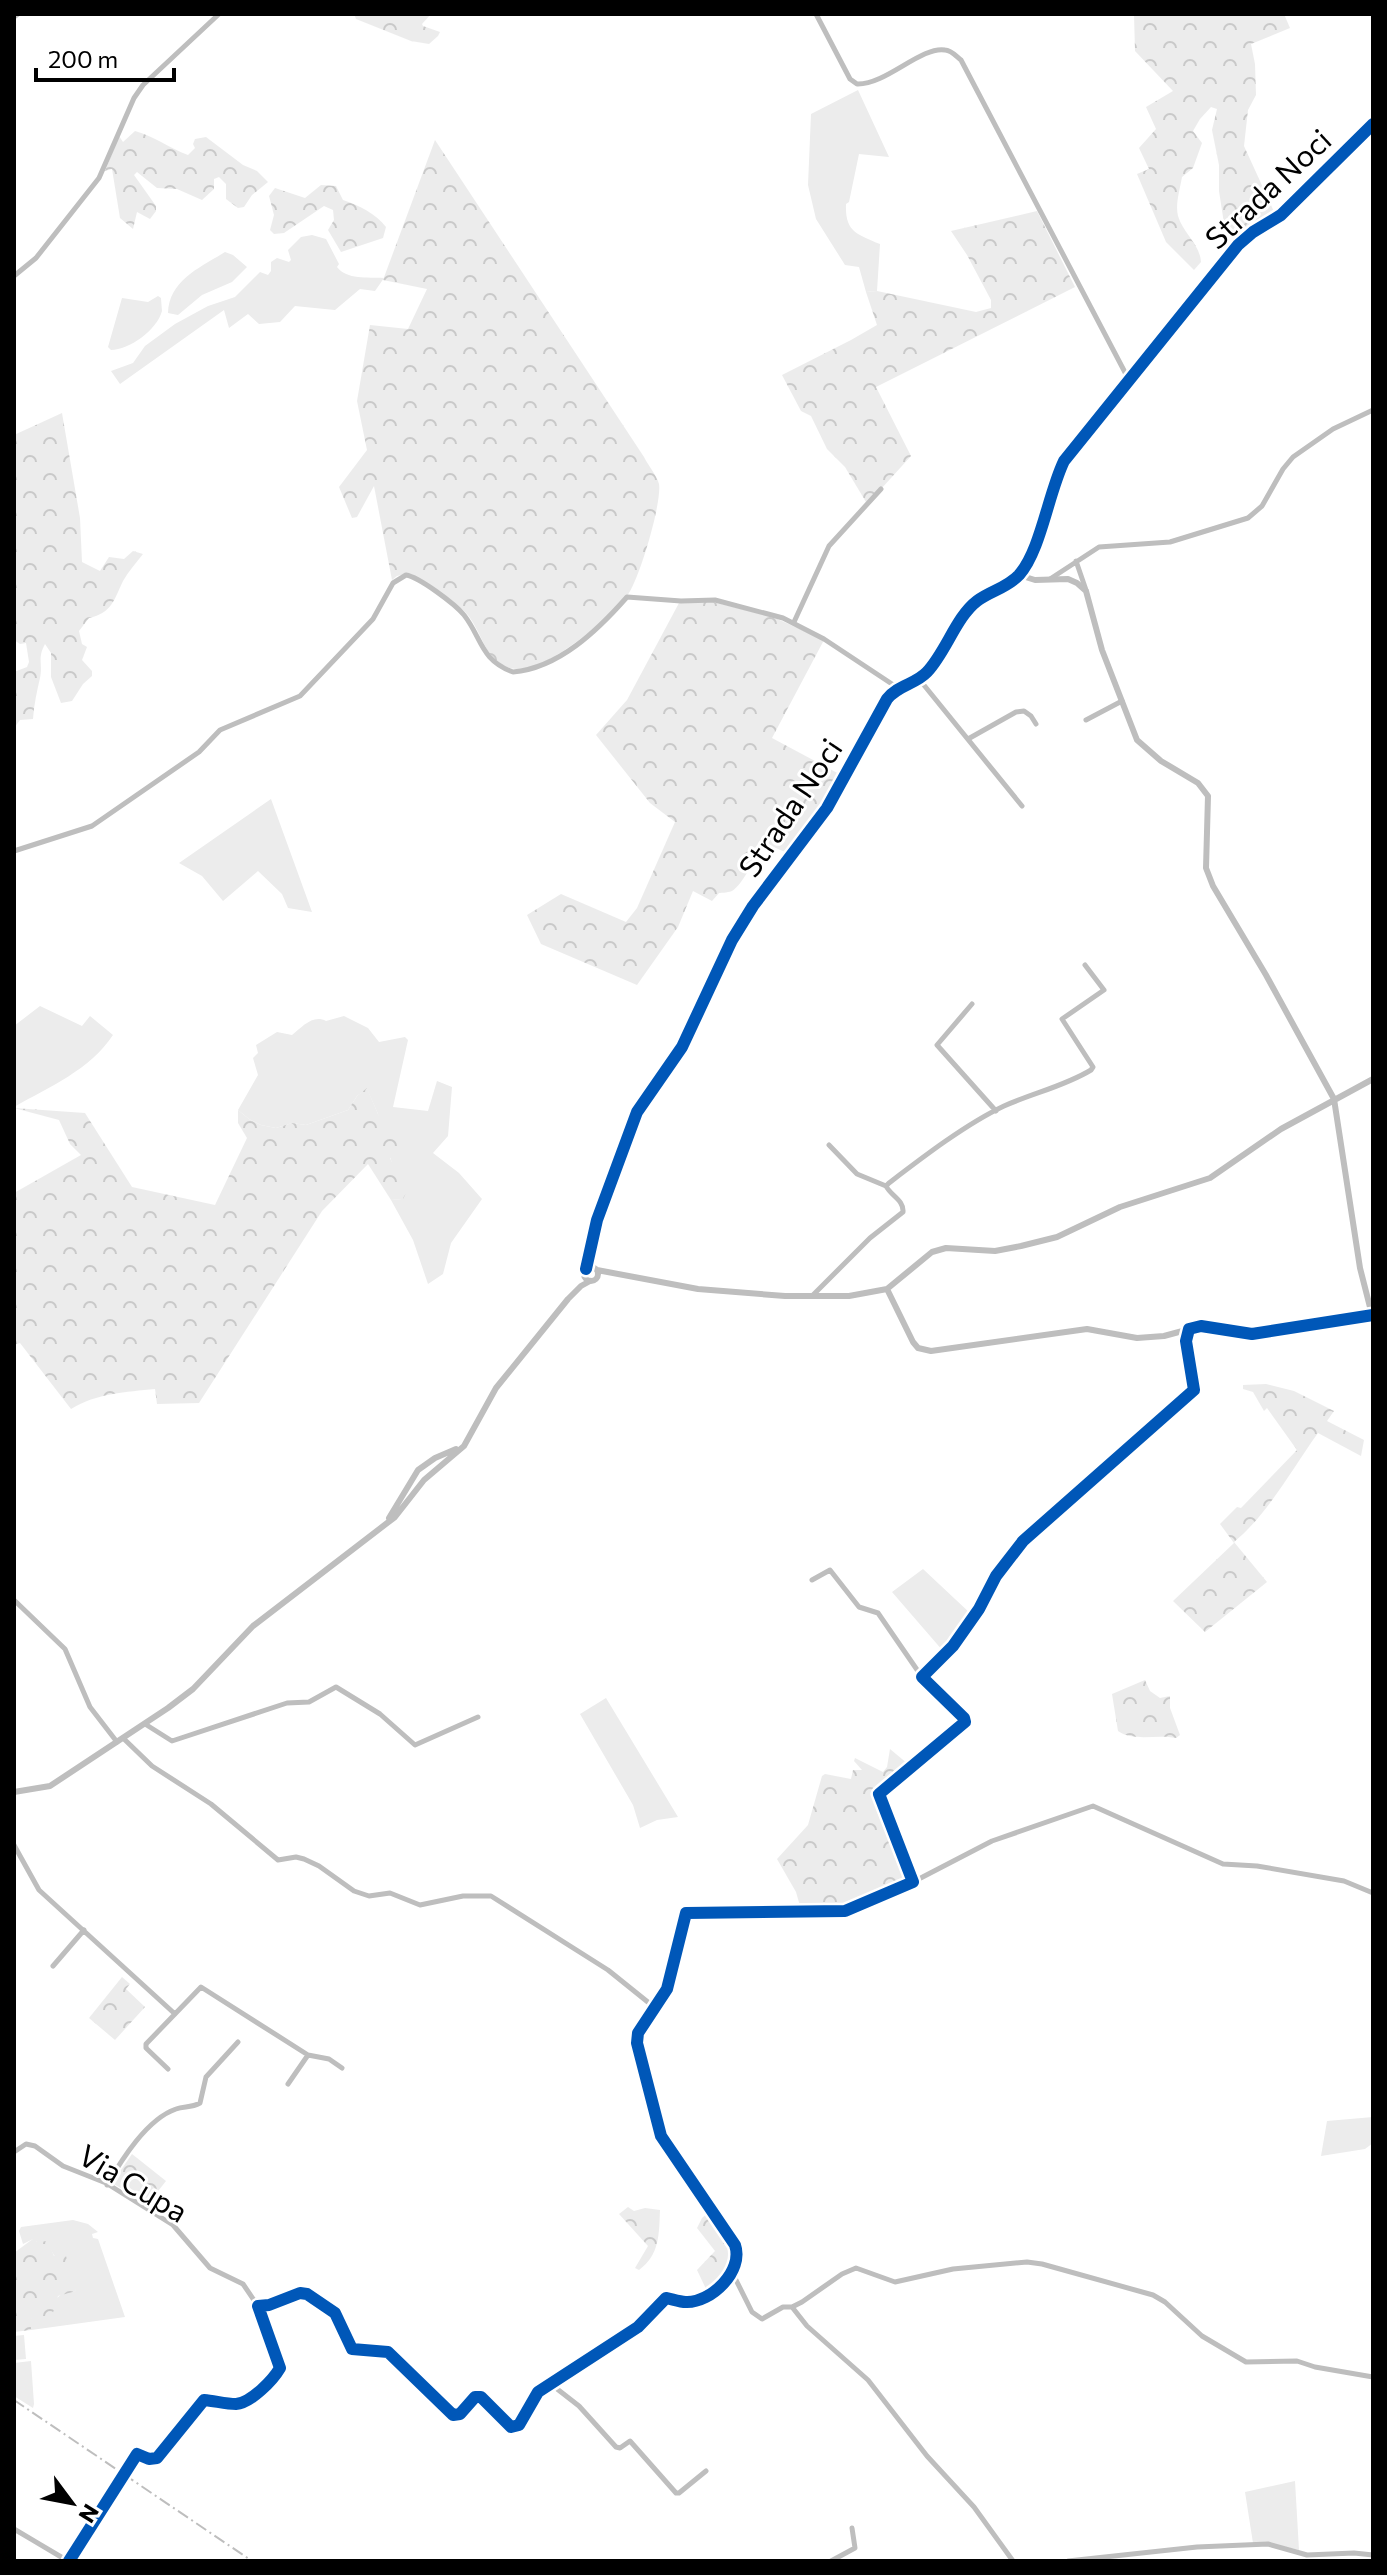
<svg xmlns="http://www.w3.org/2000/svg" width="1387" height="2575" font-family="Commissioner,sans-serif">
<defs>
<pattern id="forest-crowns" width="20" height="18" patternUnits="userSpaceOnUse" patternTransform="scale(2)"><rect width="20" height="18" fill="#ececec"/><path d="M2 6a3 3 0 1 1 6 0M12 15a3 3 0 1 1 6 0" fill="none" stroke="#c9c9c9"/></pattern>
</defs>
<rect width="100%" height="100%" fill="#fff"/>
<path fill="#ececec" d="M858 90 889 157 859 154 849 202 846 204C845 232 857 234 880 244L877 291 866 292 859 267 845 265 816 219 808 185 811 114Z
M312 235 326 239 339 264 337 267C347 280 367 277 384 278L375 291 360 289 335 310 295 306 280 322 259 324 248 314 229 328 224 310 120 384 111 371 133 363 145 346 175 324 208 306 235 297 260 272 268 275 271 271V262L277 258 289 262 291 260 288 250 301 237Z
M225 252 233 255 247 267 232 282 202 295 178 315 168 313C169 280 201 267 225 252Z
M158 296 161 298C161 299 162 310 162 311 157 330 129 350 111 350L108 347 122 298 148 302Z
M271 799 312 912 288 908 282 894 258 871 223 901 202 876 179 863Z
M40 1006 82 1026 90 1016 113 1035C90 1070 49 1087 14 1107V1026Z
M344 1016 368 1028 379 1042 405 1037 408 1040 393 1107 428 1111 437 1081 452 1087 448 1136 433 1153 459 1173 482 1199 451 1243 443 1274 428 1284 413 1240 391 1200 402 1199 378 1114 367 1089 357 1096 348 1110 306 1125 292 1123 276 1128 261 1125 249 1119 238 1110 258 1075 253 1058 258 1053 256 1045 277 1032 292 1035C302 1027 313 1014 326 1021Z
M923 1569 971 1614 943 1651 892 1592Z
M606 1698 678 1817 657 1820 640 1828 633 1805 580 1714Z
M1373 2117V2143L1365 2149 1321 2156 1327 2121Z
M73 2220 88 2224 98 2232 92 2234 93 2238 98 2239 125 2317 31 2330V2319L63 2293 76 2291 46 2242H37L33 2239 23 2244 19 2231 21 2227Z
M24 2335 26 2359 14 2360V2336Z
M31 2361 34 2404 33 2408 14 2396V2363Z
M1295 2481 1299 2550 1273 2544 1253 2543 1245 2492Z"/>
<path fill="url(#forest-crowns)" d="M354 14H431L422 24 423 26 440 32 438 36 429 44 411 41 356 19Z
M1134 14H1284L1290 28 1251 44 1255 64 1256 95 1248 110 1244 146 1276 216 1242 238 1233 231 1225 230 1219 191V165L1212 130 1217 109 1211 107 1200 119 1193 131 1202 143 1193 168 1182 177C1180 189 1175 205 1178 216 1183 233 1200 244 1201 262L1194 270 1166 242 1137 174 1149 169 1139 148 1156 129 1146 107 1173 91 1135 51Z
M135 131C154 136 169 148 188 155L195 148 193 144 195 139 206 137 243 165 257 171 268 182 252 195 244 207 238 208 226 199V184L219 177 214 179V189L202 200 177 189 157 188 137 172 134 175 156 206V211L150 219 137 212 133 229 120 218 112 169 105 171 119 136 123 142Z
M435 140 644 457C648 465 657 476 659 484 662 503 639 581 627 596 608 619 547 672 516 669 484 666 483 630 465 612 449 596 428 585 409 573L397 576 392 580 374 486 357 517 352 518 339 487 367 450 357 401 370 325 408 329 427 289 383 280Z
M321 185 336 186 343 200C360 206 375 213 386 227L383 238 341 252 328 230 334 220 333 210 324 206 284 233 274 234 270 230 274 215 269 196 275 188 305 198Z
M1037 211 1075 287 876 387 911 456 881 489 866 502 845 467 827 449 811 416 801 411 782 375 851 340 877 325 866 292 877 291 976 312 991 308V300L967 255 951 231Z
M62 413 80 518 82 562 100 571 109 557 124 559 133 551 143 554C136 563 128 572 123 581 114 600 112 613 89 618L79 631 82 644 87 647 82 660 92 671V676L83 684 72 701 61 703 51 677V653L45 644C37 659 43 663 40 678 37 691 34 704 33 719L20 720 14 728V672L27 667 29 662 26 643 20 644 14 640V435Z
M709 601 773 617 824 640 772 738 843 776 820 816 787 857 785 852 762 842C759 852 742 886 732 891 731 892 721 893 719 893L712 901 693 891 678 927 637 985 541 944 527 915 561 894 626 922 637 908 675 822 650 803 596 735 627 700 679 603Z
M367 1088 378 1114 401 1148 398 1154 390 1158 406 1193 403 1199 391 1200 368 1164 322 1211 199 1403 157 1404 155 1389C126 1392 97 1393 71 1409L20 1343 14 1345V1193L81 1155 70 1144 59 1120 14 1108 85 1113 132 1187 215 1205 247 1138 238 1123V1110L249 1119 261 1125 276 1128 292 1123 306 1125 348 1110 357 1096Z
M1266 1384 1294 1391 1334 1411 1327 1421 1364 1440 1361 1456 1318 1433C1292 1469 1268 1514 1234 1542L1267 1582 1205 1632 1173 1601 1234 1543 1220 1524 1237 1507 1241 1508 1297 1450 1267 1408 1264 1411 1253 1392 1243 1389V1385Z
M1145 1680 1150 1691 1160 1698 1170 1696V1708L1180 1735 1176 1738C1156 1734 1134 1742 1118 1731L1112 1694Z
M890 1749 908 1764 877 1790 910 1880 848 1906 831 1908 800 1906 796 1892 777 1859 808 1825 822 1776 825 1774 851 1779 853 1770H862L854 1761 855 1758 883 1772 887 1767Z
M122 1977 130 1984 126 1989 145 2007 115 2040 89 2018Z
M132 2154 166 2181 148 2204 112 2183Z
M628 2207 634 2211 645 2208 660 2210C659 2233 660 2255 639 2270L635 2268 648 2246 619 2214Z
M710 2211 736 2254 728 2276 707 2291 697 2270 715 2251 697 2228 702 2218Z
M34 2238 37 2242 48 2241 54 2256H66L76 2291 58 2296 52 2316 31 2319V2330L14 2332V2253Z"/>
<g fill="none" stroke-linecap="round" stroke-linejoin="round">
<path stroke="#bebebe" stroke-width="5" d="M816 14 850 79 857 84C886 85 921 46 945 50 951 50 956 56 961 60L1129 380
M14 17 18 14
M14 276 36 258 99 178 134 98 143 85 219 14
M1076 561 1086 590
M1050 579 1099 547 1170 542 1248 518 1262 506 1283 469 1293 457 1333 429 1373 410
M794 622 829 546 881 489
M919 679 1022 806
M1086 720 1122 701
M968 739 1016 712 1024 711 1031 716 1036 724
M14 851 92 826 199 752 220 730 300 696 373 619 393 583 406 575C419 577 455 604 464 615 482 638 480 660 513 672 559 668 598 630 627 597L681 601 715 600 783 618 824 639 898 688
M972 1004 937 1045 996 1111
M829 1145 857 1174 886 1186
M812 1296 870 1238 903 1212C904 1200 891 1196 886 1186L889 1183C923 1157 966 1124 1004 1106 1033 1093 1065 1086 1091 1070L1093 1067 1062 1019 1104 990 1085 965
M812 1580 830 1570 859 1607 878 1613 922 1677
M14 1600 65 1649 90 1707 117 1742
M145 1724 172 1741 287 1703 309 1702 336 1687 380 1714 415 1745 478 1717
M123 1738 152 1766 211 1804 278 1860 296 1857 304 1859 319 1866 354 1891 369 1896 390 1893 420 1905 463 1896H491L608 1970 654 2007
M14 1845 39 1890 175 2014
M913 1882 879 1794 965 1722 964 1718 922 1677 953 1646 979 1609 996 1576 1023 1541 1194 1390 1186 1341 1189 1329
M53 1966 84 1930
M168 2069 146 2048V2044L201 1987 308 2055 329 2059 342 2068
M288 2084 308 2055
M14 2152 26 2144 35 2146 63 2166 106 2183 173 2225 210 2268 243 2284 258 2306 269 2305 300 2293 307 2294 335 2313 352 2349 388 2352 453 2415 460 2414 475 2397H481L511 2427 519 2425 538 2392 638 2327 666 2298C672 2299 679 2302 686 2302 711 2303 744 2271 735 2245L661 2136 639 2054 637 2037 667 1989 686 1913 845 1911 913 1882 992 1841 1093 1806 1223 1864 1257 1866 1344 1881 1373 1893
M107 2185C122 2159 147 2119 176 2109 184 2106 191 2108 200 2103L206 2077 238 2042
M733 2274 752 2312 762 2319 783 2307H792L802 2302 842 2274 856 2268 895 2282 953 2269 1027 2262 1042 2264 1153 2295 1165 2302 1202 2336 1246 2362 1297 2361 1315 2367 1373 2377
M792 2307 807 2326 868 2380 927 2456 974 2507 1013 2561
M552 2385 579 2406 616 2447 620 2448 630 2441 676 2493H679L706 2471
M14 2529 68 2561
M831 2561 855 2548 852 2528
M1068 2561 1197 2547 1268 2544 1307 2555 1354 2553 1373 2555"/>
<path stroke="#bebebe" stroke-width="6" d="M1019 575 1035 580 1068 579 1077 583 1086 591 1102 650 1137 740 1161 761 1198 783 1208 796 1206 868 1213 886 1266 975 1334 1099 1360 1268 1372 1315
M584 1274a7 7 0 1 1 14 0a7 7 0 1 1-14 0Z
M586 1269 597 1220 637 1112 682 1047 732 940 753 906 827 808 887 699C898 685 916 684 927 672 946 652 956 617 977 601 990 591 1007 588 1019 575 1041 550 1048 494 1064 461L1238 245 1253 232 1281 215 1373 124
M597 1270 698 1289 785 1296H849L887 1289 932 1252 946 1248 995 1251 1021 1246 1057 1237 1120 1207 1210 1178 1281 1129 1373 1079
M887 1289 913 1342 918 1348 931 1351 1087 1329 1137 1338 1164 1336 1201 1326 1252 1334 1373 1315
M389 1518 418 1470 435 1458 456 1449
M14 1792 50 1786 168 1708 193 1689 253 1626 395 1517 424 1480 464 1446 496 1388 568 1299 581 1286 590 1281"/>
<path stroke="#bebebe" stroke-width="2" stroke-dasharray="12 4 2 4" stroke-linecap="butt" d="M14 2400 252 2561"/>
<g stroke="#fff" stroke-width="17">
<path id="cycleway" d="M586 1269 597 1220 637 1112 682 1047 732 940 753 906 827 808 887 699C898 685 916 684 927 672 946 652 956 617 977 601 990 591 1007 588 1019 575 1041 550 1048 494 1064 461L1238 245 1253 232 1281 215 1373 124
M69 2561 137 2454 149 2459 157 2458 204 2400C215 2401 226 2404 236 2404 251 2403 273 2380 280 2368L258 2306 269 2305 300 2293 307 2294 335 2313 352 2349 388 2352 453 2415 460 2414 475 2397H481L511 2427 519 2425 538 2392 638 2327 666 2298C672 2299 679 2302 686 2302 711 2303 744 2271 735 2245L661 2136 637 2043 638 2033 667 1989 686 1913 845 1911 913 1882 879 1794 965 1722 964 1718 922 1677 953 1646 979 1609 996 1576 1023 1541 1194 1390 1186 1341 1189 1329 1201 1326 1252 1334 1373 1315"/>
</g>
<use href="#cycleway" stroke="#0057b8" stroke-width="12"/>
</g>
<g text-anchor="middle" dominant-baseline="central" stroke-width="6" stroke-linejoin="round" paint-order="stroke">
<g font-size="30" fill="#000" stroke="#fff">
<text transform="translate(1267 188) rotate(-43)">Strada Noci</text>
<text transform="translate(789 807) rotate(-56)">Strada Noci</text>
<text transform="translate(134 2182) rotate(31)">Via Cupa</text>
</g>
</g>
<rect width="1387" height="2575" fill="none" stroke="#000000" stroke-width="32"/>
<g transform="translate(72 2503) rotate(122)" stroke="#ffffff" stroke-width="6" paint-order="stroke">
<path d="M0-6L14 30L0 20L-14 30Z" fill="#000000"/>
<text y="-12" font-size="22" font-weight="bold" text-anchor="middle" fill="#000000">N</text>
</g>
<path d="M36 68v12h138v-12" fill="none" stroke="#000000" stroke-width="4"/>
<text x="48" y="68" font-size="24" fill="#000000" stroke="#ffffff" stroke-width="6" paint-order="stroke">200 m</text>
</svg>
